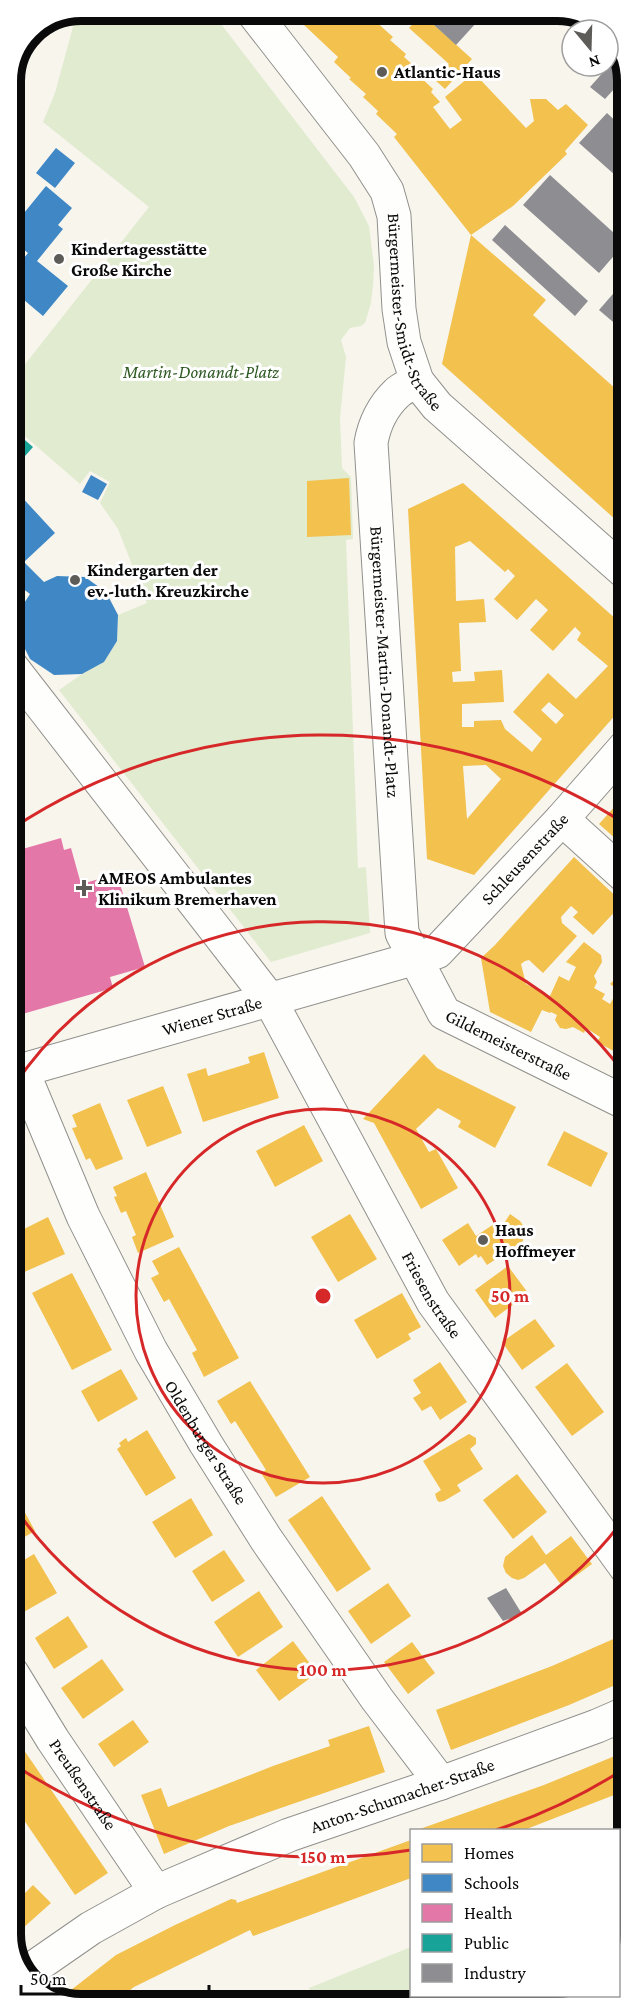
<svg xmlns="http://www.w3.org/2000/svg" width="638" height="2015" font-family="'Crimson Pro',serif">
<rect width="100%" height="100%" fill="#f8f5ed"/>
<path fill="#e1ebd0" d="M81 11H211L354 197 369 226 374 266 373 285 371 303 365 323 361 326 350 328 341 340 346 357 340 418 342 468 351 477 353 539 346 540 358 868 366 867 370 933 271 962 59 690 82 674 104 662 117 641 118 615 147 603 118 529 100 503 110 482 90 471 80 484 11 424V382L149 207 43 122 55 93 77 12Z
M411 1947 412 1996H447L429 2003H311L315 2002 309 1988Z"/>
<path fill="#f2c14e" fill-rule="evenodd" d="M317 11H382L374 20 393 37 390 40 406 54 404 57 420 71 417 74 433 89 431 92 440 102 433 107 450 129 462 120 445 97 474 73 526 128 534 121 530 99H546L558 110 566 104 588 125 565 151 567 154 513 206 471 235 394 137 397 134 376 114 378 111 363 97 366 94 349 79 351 78 334 62 338 57 304 25Z
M422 14 472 59 445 89 435 80 449 64 409 28Z
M471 235 546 300 533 315 626 398V529L442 364Z
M11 334 21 343 11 354Z
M349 478 351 535 307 537V481Z
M463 483 626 628V703L474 875 427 859 408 509ZM470 541 505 572 508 569 515 576 494 599 517 620 536 599 548 610 530 630 553 651 575 627 581 633 577 640 608 666 576 699 548 673 513 712 542 739 532 752 505 729 501 720 474 721V727H462V704L504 702 502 670 474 672 475 681 453 682 452 672 461 671 459 623 486 622 484 599 456 601 455 547ZM549 702 564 715 556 724 541 710ZM486 765 501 779 467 819 463 766Z
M626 794V848L599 824Z
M574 857 623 903 593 935 573 917 578 912 571 906 561 917 562 923 577 936 543 973 529 960 525 961 521 964 526 984 550 996 559 976 569 981 576 967 566 962 584 942 601 955 602 962 594 976 597 982 594 988 605 994 602 999 610 1004 618 990 610 984 626 968V1052L623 1051 621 1055 597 1042 600 1037 586 1028 584 1033 573 1027 566 1029 560 1028 555 1020 557 1015 551 1012 550 1013 542 1010 531 1032 490 1012 481 958 495 945Z
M264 1052 279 1098 203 1122 187 1074 206 1068 208 1076 250 1063 248 1057Z
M424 1054 437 1068 516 1107 495 1148 458 1127 461 1121 438 1108 416 1129 429 1152 436 1149 458 1188 421 1209 374 1123 363 1119Z
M163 1086 182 1133 147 1147 127 1100Z
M100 1103 123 1159 96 1170 90 1158 86 1160 72 1128 77 1127 72 1115Z
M304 1125 323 1161 275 1187 256 1151Z
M564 1131 608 1153 591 1187 547 1165Z
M13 1151 20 1177 12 1179V1152Z
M146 1172 174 1237 138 1253 132 1237 136 1235 126 1211 121 1213 114 1197 117 1196 113 1187Z
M627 1185V1210L616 1205Z
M350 1214 377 1259 338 1282 311 1237Z
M510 1214 520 1221 524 1227 523 1241 487 1265 481 1256 478 1258 476 1254 459 1266 442 1240 468 1223 476 1236 494 1224 497 1229 503 1225Z
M48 1217 65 1254 22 1273 12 1251V1235Z
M179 1247 239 1358 204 1377 192 1353 197 1350 192 1341 169 1299 164 1302 151 1278 159 1274 152 1261Z
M508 1266 528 1293 495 1318 475 1290Z
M72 1273 112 1350 72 1370 32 1293Z
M402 1293 421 1327 408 1334 411 1339 377 1359 354 1320Z
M535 1319 555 1346 522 1370 502 1342Z
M440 1362 467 1402 440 1420 431 1406 422 1411 413 1398 421 1393 413 1380Z
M567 1363 604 1412 572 1436 535 1387Z
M121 1369 138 1399 98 1422 81 1391Z
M250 1381 310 1477 276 1497 261 1473 266 1470 235 1421 231 1424 217 1401Z
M147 1430 176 1478 146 1496 117 1449 121 1446 119 1443 126 1438 128 1442Z
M469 1434 476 1438V1444L470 1449 483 1469 457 1485 461 1491 444 1501 439 1502 437 1500 435 1494 441 1490 423 1461Z
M517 1474 547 1512 513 1539 483 1500Z
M627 1483V1508L615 1492Z
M16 1496 35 1531 12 1544V1498Z
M322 1496 371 1569 337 1592 288 1520Z
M191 1498 213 1535 175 1558 152 1522Z
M532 1535 546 1555 571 1536 592 1564 562 1586 545 1563 524 1578 518 1580 512 1578 506 1573 503 1566 505 1557Z
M224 1550 245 1581 212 1602 192 1571Z
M34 1554 57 1593 22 1613 12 1597V1567Z
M388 1583 411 1616 371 1644 348 1611Z
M259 1591 283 1627 238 1657 214 1622Z
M68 1616 88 1647 54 1669 35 1638Z
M627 1633V1680L569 1705 451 1750 436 1710 552 1666Z
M293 1641 317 1673 279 1701 256 1670Z
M412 1642 435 1673 408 1694 384 1662Z
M102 1659 124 1690 83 1719 61 1688Z
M133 1720 149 1742 114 1767 98 1744Z
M369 1726 385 1772 229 1826 164 1854 141 1795 161 1788 168 1807 273 1766 330 1746 328 1740Z
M13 1734 108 1873 75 1895 13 1804Z
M627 1751V1790L524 1830H417L544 1785Z
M411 1840V1878L253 1936 250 1930 134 1987 112 2004H76L65 2000 62 1997 116 1955 175 1925 231 1899 236 1900 237 1903Z
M33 1885 51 1903 13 1937V1905Z"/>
<path fill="#3f88c5" d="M56 148 75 163 55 188 36 173Z
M46 186 72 208 58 225 63 229 37 261 68 286 43 316 11 289V274L28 253 11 239V229Z
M91 475 107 484 98 500 82 492Z
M19 494 55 533 24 562 44 582 57 576 85 577 106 592 118 615 117 641 104 662 82 674 54 675 30 659 18 635 19 611 30 594 22 588 17 592 11 589V500L12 501Z"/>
<path fill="#e377a8" d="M61 838 64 850 71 848 81 884 117 874 145 967 110 977 113 988 12 1017V852Z"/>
<path fill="#17a398" d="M11 428 33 447 11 472Z"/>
<path fill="#8d8d92" d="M425 11H487L456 45 422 14Z
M531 11H557L546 24Z
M615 59 625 68V77L605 99 590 87Z
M607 113 625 130V184L579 143Z
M550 175 625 243 599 273 523 205Z
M505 225 588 301 575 316 492 240Z
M625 280V306L626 333 599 310Z
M506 1588 522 1614 503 1621 487 1598Z"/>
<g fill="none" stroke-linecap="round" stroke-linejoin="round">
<g stroke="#91908c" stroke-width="35">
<g id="minor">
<path id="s1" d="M252 11 364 155 387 191 394 216 399 309 404 342 417 381 437 406 626 573"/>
<path id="s2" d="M417 381C411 385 402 388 397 393 383 406 374 425 371 443L402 933 444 1013 626 1103"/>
<path id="s3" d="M11 666 270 1000 433 1302 627 1569"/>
<path d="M562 819 626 877"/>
<path id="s4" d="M22 1070 83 1216 151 1351 206 1444 266 1539 377 1699 441 1783"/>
<path id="s5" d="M12 1073 437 952 562 819 626 746"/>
<path id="s6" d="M12 1673 53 1740 156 1892"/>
<path id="s7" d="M26 1973 91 1928 156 1892 289 1835 441 1783 597 1726 627 1713"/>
</g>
</g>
<use href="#minor" stroke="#fefefc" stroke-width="33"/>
</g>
<g fill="none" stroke="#d62828" stroke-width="3">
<circle cx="323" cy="1296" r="187"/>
<path d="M626 1516A374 374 0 0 1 13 1505M13 1087A374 374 0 0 1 626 1076"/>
<path d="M624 1769A561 561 0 0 1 496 1830M411 1850A561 561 0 0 1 13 1764M13 828A561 561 0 0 1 624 823"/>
</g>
<g fill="#5d5c59" stroke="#fff" stroke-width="2">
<circle cx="382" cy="72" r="6"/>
<circle cx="59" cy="259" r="6"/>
<circle cx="75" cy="580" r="6"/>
<path d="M81 879h6v6h6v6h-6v6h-6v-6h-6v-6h6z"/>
<circle cx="483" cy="1240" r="6"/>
</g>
<g text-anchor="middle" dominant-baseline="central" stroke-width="6" stroke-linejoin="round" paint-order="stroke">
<g font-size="18" font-weight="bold" fill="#0a0a0a" stroke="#fff" text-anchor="start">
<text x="394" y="72">Atlantic-Haus</text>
<text x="71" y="249">Kindertagesstätte<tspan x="71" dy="21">Große Kirche</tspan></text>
<text x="87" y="570">Kindergarten der<tspan x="87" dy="21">ev.-luth. Kreuzkirche</tspan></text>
<text x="98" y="878">AMEOS Ambulantes<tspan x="98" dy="21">Klinikum Bremerhaven</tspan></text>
<text x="495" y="1230">Haus<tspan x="495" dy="21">Hoffmeyer</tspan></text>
</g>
<g font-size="18" fill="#0a0a0a" stroke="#fff">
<text stroke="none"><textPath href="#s1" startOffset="351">Bürgermeister-Smidt-Straße</textPath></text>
<text stroke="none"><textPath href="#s2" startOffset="300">Bürgermeister-Martin-Donandt-Platz</textPath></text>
<text stroke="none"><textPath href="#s5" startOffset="570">Schleusenstraße</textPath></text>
<text stroke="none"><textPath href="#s5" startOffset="208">Wiener Straße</textPath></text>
<text stroke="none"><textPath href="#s2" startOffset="734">Gildemeisterstraße</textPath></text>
<text stroke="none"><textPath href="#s3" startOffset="759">Friesenstraße</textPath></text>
<text stroke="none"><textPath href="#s4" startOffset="416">Oldenburger Straße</textPath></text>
<text stroke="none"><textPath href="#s6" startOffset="132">Preußenstraße</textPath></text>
<text stroke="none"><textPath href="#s7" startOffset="418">Anton-Schumacher-Straße</textPath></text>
</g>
<g font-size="18" font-style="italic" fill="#2e5923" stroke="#fff">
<text x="201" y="372">Martin-Donandt-Platz</text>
</g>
</g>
<path d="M0 0H638V2015H0ZM81 21H557A60 60 0 0 1 617 81V1934A60 60 0 0 1 557 1994H81A60 60 0 0 1 21 1934V81A60 60 0 0 1 81 21Z" fill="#fff" fill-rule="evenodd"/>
<path fill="none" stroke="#0a0a0a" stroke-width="8" d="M81 21H557A60 60 0 0 1 617 81V1934A60 60 0 0 1 557 1994H81A60 60 0 0 1 21 1934V81A60 60 0 0 1 81 21Z"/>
<circle cx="323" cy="1296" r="9" fill="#d62828" stroke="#fff" stroke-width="3"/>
<g font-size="18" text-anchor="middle" font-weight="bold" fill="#d62828" stroke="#fff" stroke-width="6" stroke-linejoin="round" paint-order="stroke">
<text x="510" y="1302">50 m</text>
<text x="323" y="1676">100 m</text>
<text x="323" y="1863">150 m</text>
</g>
<rect x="410" y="1829" width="210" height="168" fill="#ffffff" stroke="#9d9d9d" stroke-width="1.5"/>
<rect x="422" y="1844" width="30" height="18" fill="#f2c14e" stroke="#9d9d9d" stroke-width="1.5"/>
<text x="464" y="1859" font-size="18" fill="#0a0a0a">Homes</text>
<rect x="422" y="1874" width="30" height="18" fill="#3f88c5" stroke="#9d9d9d" stroke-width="1.5"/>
<text x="464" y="1889" font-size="18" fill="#0a0a0a">Schools</text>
<rect x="422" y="1904" width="30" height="18" fill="#e377a8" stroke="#9d9d9d" stroke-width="1.5"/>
<text x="464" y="1919" font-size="18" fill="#0a0a0a">Health</text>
<rect x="422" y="1934" width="30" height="18" fill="#17a398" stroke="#9d9d9d" stroke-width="1.5"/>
<text x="464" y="1949" font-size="18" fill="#0a0a0a">Public</text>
<rect x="422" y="1964" width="30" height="18" fill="#8d8d92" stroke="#9d9d9d" stroke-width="1.5"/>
<text x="464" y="1979" font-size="18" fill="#0a0a0a">Industry</text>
<g transform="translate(590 48) rotate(161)"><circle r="28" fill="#ffffff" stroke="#9d9d9d" stroke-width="1.5"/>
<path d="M0-4.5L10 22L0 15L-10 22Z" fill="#5d5c59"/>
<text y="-9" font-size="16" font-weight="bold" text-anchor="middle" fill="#0a0a0a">N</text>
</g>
<path d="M21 1985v9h188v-9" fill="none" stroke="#0a0a0a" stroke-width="3"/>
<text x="30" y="1985" font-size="18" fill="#0a0a0a" stroke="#ffffff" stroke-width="4.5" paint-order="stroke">50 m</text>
</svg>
